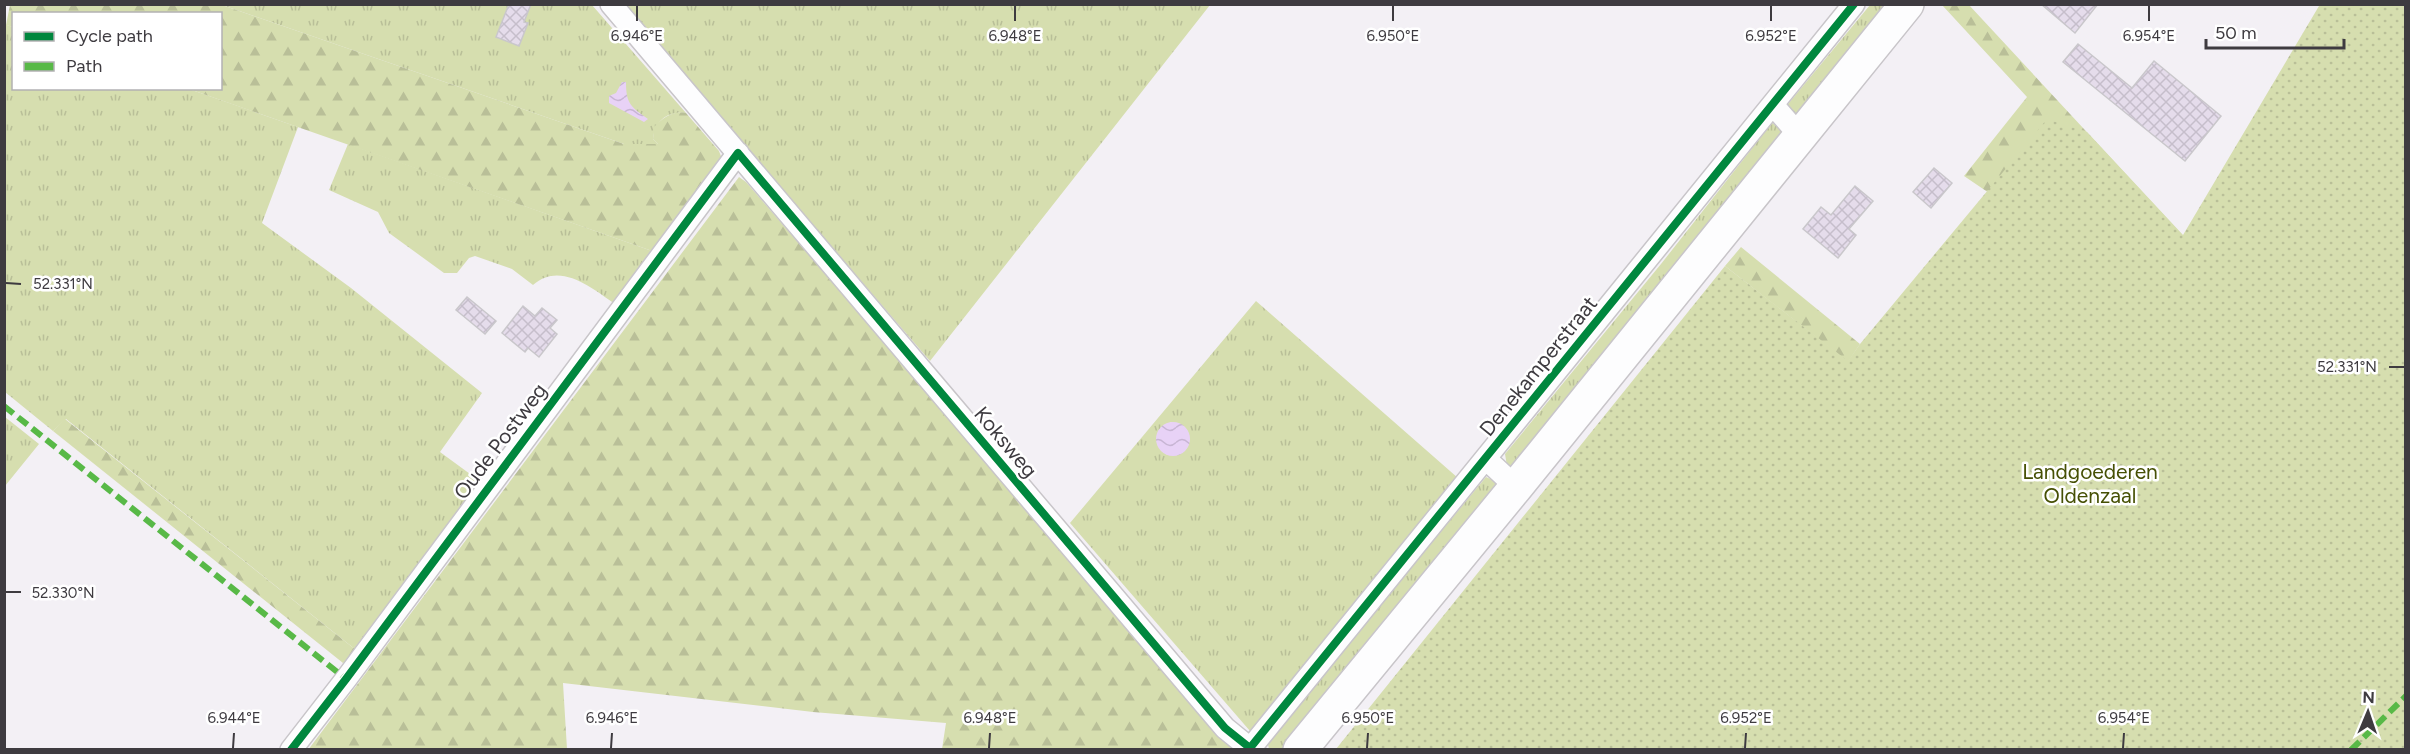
<svg xmlns="http://www.w3.org/2000/svg" width="2410" height="754" font-family="Figtree,sans-serif">
<defs>
<pattern id="grass-tufts" width="24" height="20" patternUnits="userSpaceOnUse" patternTransform="scale(1.5)"><rect width="24" height="20" fill="#d6deaf"/><path d="M3 7l-1-3M5 7V3M7 7l1-3M15 17l-1-3M17 17v-4M19 17l1-3" fill="none" stroke="#b9bf98"/></pattern>
<pattern id="forest-firs" width="22" height="20" patternUnits="userSpaceOnUse" patternTransform="scale(1.5)"><rect width="22" height="20" fill="#d6deaf"/><path d="M5 1l3.5 6h-7zM16 11l3.5 6h-7z" fill="#b9bf98"/></pattern>
<pattern id="park-dots" width="8" height="8" patternUnits="userSpaceOnUse" patternTransform="scale(1.5)"><rect width="8" height="8" fill="#d6deaf"/><path d="M2 2h.1M6 6h.1" fill="none" stroke="#b9bf98" stroke-width="1.8" stroke-linecap="round"/></pattern>
<pattern id="water-waves" width="16" height="10" patternUnits="userSpaceOnUse" patternTransform="scale(1.5)"><rect width="16" height="10" fill="#e8d2f6"/><path d="M0 5q4-4 8 0t8 0" fill="none" stroke="#c8b5d4"/></pattern>
<pattern id="building-cross-hatch" width="8" height="8" patternUnits="userSpaceOnUse" patternTransform="scale(1.5)"><rect width="8" height="8" fill="#e5dceb"/><path d="M0 0l8 8M0 8l8-8" fill="none" stroke="#c6becb"/></pattern>
</defs>
<rect width="100%" height="100%" fill="#f3f0f5"/>
<path fill="url(#grass-tufts)" fill-rule="evenodd" d="M222 5H592L686 113C668 111 655 120 653 139L659 145 624 144Z
M623 5H1210L930 361Z
M1870 5H1895L1798 118 1786 108 1788 104Z
M4 24 13 27 14 88 189 89 298 127 262 223 351 288 482 393 440 452 481 482 356 650 66 419 53 431 5 392Z
M1772 123 1782 129 1787 137 1517 471 1507 466 1505 454 1661 264Z
M348 144 655 252 615 304C592 288 560 261 533 285L512 269 475 256 469 258 457 273H444L389 233 378 212 329 190Z
M1256 301 1458 478 1250 731 1070 523ZM1171 422 1189 436C1189 452 1181 454 1167 455L1158 434Z
M5 417 39 444 5 486Z
M1486 477 1501 484 1293 749H1269L1268 745 1291 713Z"/>
<path fill="url(#forest-firs)" d="M10 5H222L624 144H658L653 139 654 127C664 117 672 111 686 113L719 151 722 159 655 252 189 89 220 88V14H14L13 27 6 25Z
M1942 5H1969L2405 475 1964 176 2027 97Z
M739 177 746 182 1233 745 1234 749H942L946 723 813 712 563 683 567 749 308 750Z
M1741 247 1860 344 1848 362 1725 266Z
M65 419 356 650 348 660 343 663 53 431Z"/>
<path fill="url(#park-dots)" d="M2314 5H2405V749H1336L1725 266 1848 361 1860 344 2047 119 2087 132 2183 235 2319 6Z"/>
<path fill="url(#water-waves)" d="M622 82H626C626 104 631 107 648 119L644 122 609 103V96L616 93Z
M1156 439a17 17 0 1 1 34 0a17 17 0 1 1-34 0Z"/>
<path fill="url(#building-cross-hatch)" stroke="#c9c7cb" stroke-width="1.5" d="M509 4H531L524 22 528 23 519 46 496 37Z
M2041 4H2098L2075 33Z
M2078 44 2132 88 2154 61 2221 116 2185 161 2063 62Z
M1934 168 1952 183 1931 208 1913 192Z
M1855 186 1873 201 1849 229 1856 235 1838 258 1803 229 1821 207 1831 215Z
M467 297 496 321 485 334 456 310Z
M523 306 535 316 542 308 557 320 550 328 557 334 539 357 528 348 525 352 502 333Z"/>
<g fill="none" stroke-linecap="round" stroke-linejoin="round">
<g stroke="#c8c5c9" stroke-width="24">
<path id="minor" d="M611 4 1225 728 1252 750
M1773 105 1800 136
M1486 459 1516 487
M291 750 346 679 738 153
M1249 750 1854 4"/>
</g>
<g stroke="#c8c5c9" stroke-width="36">
<path id="primary" d="M1300 750 1516 487 1907 4"/>
</g>
<use href="#minor" stroke="#fdfdfe" stroke-width="21"/>
<use href="#primary" stroke="#fdfdfe" stroke-width="33"/>
<path stroke="#58b947" stroke-width="6" stroke-dasharray="12 6" stroke-linecap="butt" d="M4 406 346 679
M2351 750 2406 696"/>
<g stroke="#fff" stroke-width="11">
<path id="cycleway" d="M291 750 346 679 738 153 1225 728 1250 748 1854 4"/>
</g>
<use href="#cycleway" stroke="#00873e" stroke-width="8"/>
</g>
<path fill="none" stroke="#3e3b40" stroke-width="2" d="M637 21V6M1015 21V6M1393 21V6M1771 21V6M2149 21V6M6 283 21 284M2389 367H2404M6 592H21M233 748 234 733M611 748 612 733M989 748 990 733M1367 748 1368 733M1745 748 1746 733M2123 748 2124 733"/>
<g text-anchor="middle" dominant-baseline="central" stroke-width="5" stroke-linejoin="round" paint-order="stroke">
<g font-size="21" fill="#3e3b40" stroke="#fff">
<text transform="translate(1538 366) rotate(-51)">Denekamperstraat</text>
<text transform="translate(500 441) rotate(-53)">Oude Postweg</text>
<text transform="translate(1006 442) rotate(50)">Koksweg</text>
</g>
<g font-size="21" fill="#465005" stroke="#fff">
<text x="2090" y="471">Landgoederen<tspan x="2090" dy="24">Oldenzaal</tspan></text>
</g>
</g>
<g font-size="15" text-anchor="middle" fill="#3e3b40" stroke="#fff" stroke-width="5" stroke-linejoin="round" paint-order="stroke">
<text x="637" y="41">6.946°E</text>
<text x="1015" y="41">6.948°E</text>
<text x="1393" y="41">6.950°E</text>
<text x="1771" y="41">6.952°E</text>
<text x="2149" y="41">6.954°E</text>
<text x="63" y="289">52.331°N</text>
<text x="2347" y="372">52.331°N</text>
<text x="63" y="598">52.330°N</text>
<text x="234" y="723">6.944°E</text>
<text x="612" y="723">6.946°E</text>
<text x="990" y="723">6.948°E</text>
<text x="1368" y="723">6.950°E</text>
<text x="1746" y="723">6.952°E</text>
<text x="2124" y="723">6.954°E</text>
</g>
<rect width="2410" height="754" fill="none" stroke="#3e3b40" stroke-width="12"/>
<rect x="12" y="12" width="210" height="78" fill="#ffffff" stroke="#b2b1b3" stroke-width="1.5"/>
<rect x="24" y="32" width="30" height="9" fill="#00873e" stroke="#b2b1b3" stroke-width="1.5"/>
<text x="66" y="42" font-size="18" fill="#3e3b40">Cycle path</text>
<rect x="24" y="62" width="30" height="9" fill="#58b947" stroke="#b2b1b3" stroke-width="1.5"/>
<text x="66" y="72" font-size="18" fill="#3e3b40">Path</text>
<g transform="translate(2368 712) rotate(2)" stroke="#ffffff" stroke-width="4.5" paint-order="stroke">
<path d="M0-4.5L10 22L0 15L-10 22Z" fill="#3e3b40"/>
<text y="-9" font-size="16" font-weight="bold" text-anchor="middle" fill="#3e3b40">N</text>
</g>
<path d="M2206 39v9h138v-9" fill="none" stroke="#3e3b40" stroke-width="3"/>
<text x="2215" y="39" font-size="18" fill="#3e3b40" stroke="#ffffff" stroke-width="4.5" paint-order="stroke">50 m</text>
</svg>
